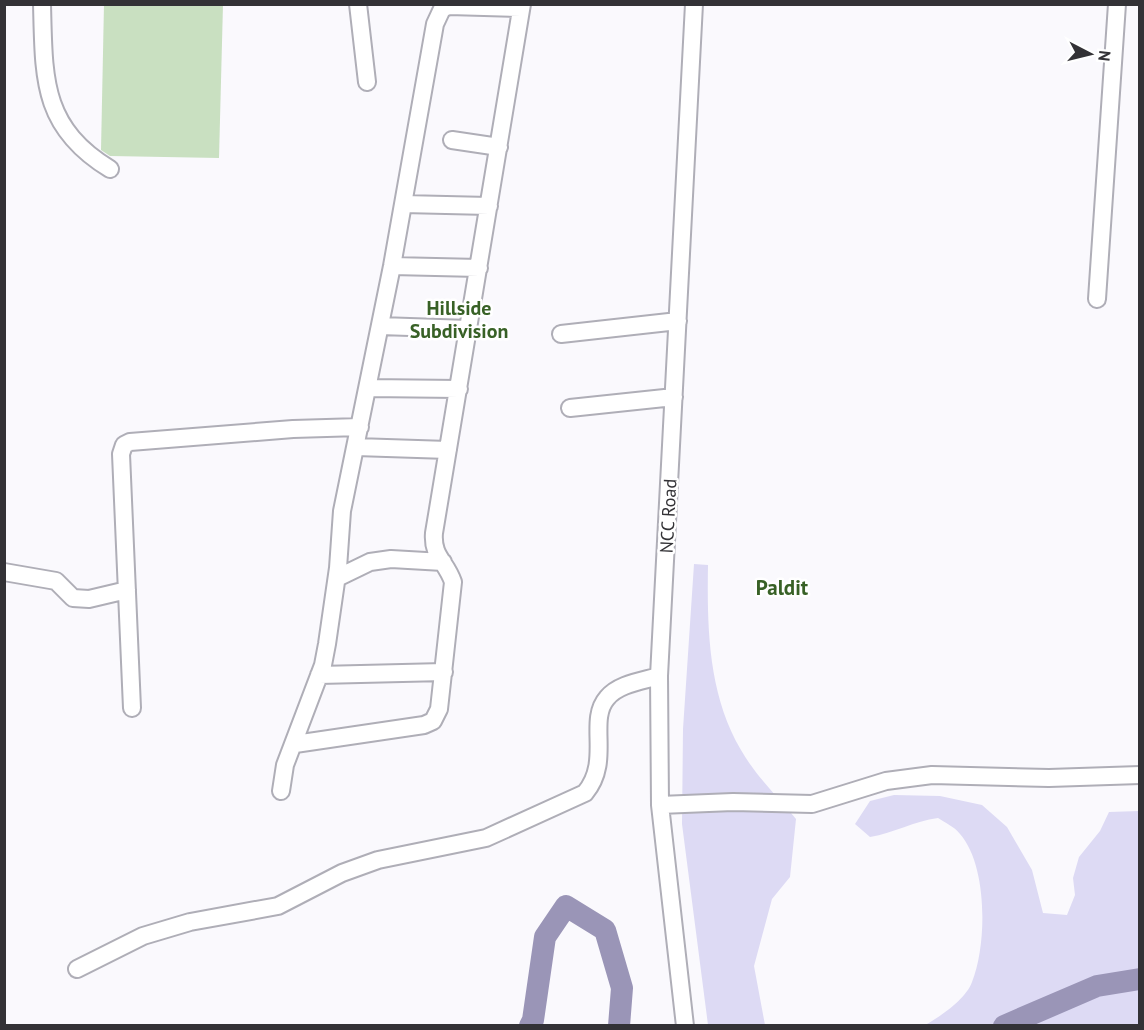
<svg xmlns="http://www.w3.org/2000/svg" width="1144" height="1030" font-family="'PT Sans',sans-serif">
<rect width="100%" height="100%" fill="#faf9fd"/>
<path fill="#dddaf4" d="M694 564 708 565C707 627 708 694 741 750 755 775 778 797 796 819L790 877 772 899 754 966 765 1025H708L682 824 683 729Z
M894 795 940 796 982 805 1007 827 1032 870 1043 913 1067 915 1075 895 1073 878 1079 857 1100 831 1109 812 1139 811V1025H925C940 1017 966 999 972 982 987 945 988 866 960 834 955 827 944 822 938 818 914 821 894 833 870 837L855 824 870 801Z"/>
<g fill="none" stroke-linecap="round" stroke-linejoin="round">
<path stroke="#9a95b7" stroke-width="22" d="M530 1026 533 1020 545 937 566 906 605 930 622 988 619 1026
M1004 1026 1097 986 1140 979"/>
</g>
<path fill="#c9e0c1" d="M104 4H223L219 158 110 156 101 150Z"/>
<g fill="none" stroke-linecap="round" stroke-linejoin="round">
<g stroke="#afaeb7" stroke-width="20">
<path id="minor" d="M42 4C44 78 41 127 110 169
M358 4 367 82
M452 140 499 147
M403 204 489 206
M392 266 479 268
M1097 299 1117 4
M380 326 469 329
M561 334 678 321
M368 388 459 389
M570 408 674 397
M356 447 448 450
M4 572 56 581 73 598 89 599 127 590
M337 578 370 562 391 559 443 562
M319 675 444 672
M132 708 121 454 124 445 130 442 293 429 360 427
M295 744 424 725 433 721 439 709 453 582C446 561 432 557 434 533L522 4
M281 791 285 765 323 665 327 644 338 568 342 511 392 266 435 24 442 9 449 6 521 8
M660 805 733 802 812 804 886 781 932 775 1049 778 1140 775
M77 969 143 936 190 922 278 906 342 873 378 860 486 838 585 793C612 761 587 721 607 698 618 684 642 681 659 676
M685 1026 660 805 659 676 694 4"/>
</g>
<use href="#minor" stroke="#fff" stroke-width="16"/>
</g>
<g text-anchor="middle" dominant-baseline="central" stroke-width="5" stroke-linejoin="round" paint-order="stroke">
<g font-size="18" fill="#333236" stroke="#fff">
<text transform="translate(668 516) rotate(-87)">NCC Road</text>
</g>
<g font-size="20" font-weight="bold" fill="#386126" stroke="#fff">
<text x="459" y="308">Hillside<tspan x="459" dy="23">Subdivision</tspan></text>
</g>
<g font-size="21" font-weight="bold" fill="#386126" stroke="#fff">
<text x="782" y="587">Paldit</text>
</g>
</g>
<rect width="1144" height="1030" fill="none" stroke="#333236" stroke-width="12"/>
<g transform="translate(1090 54) rotate(97)" stroke="#ffffff" stroke-width="4.5" paint-order="stroke">
<path d="M0-4.5L10 22L0 15L-10 22Z" fill="#333236"/>
<text y="-9" font-size="16" font-weight="bold" text-anchor="middle" fill="#333236">N</text>
</g>
</svg>
